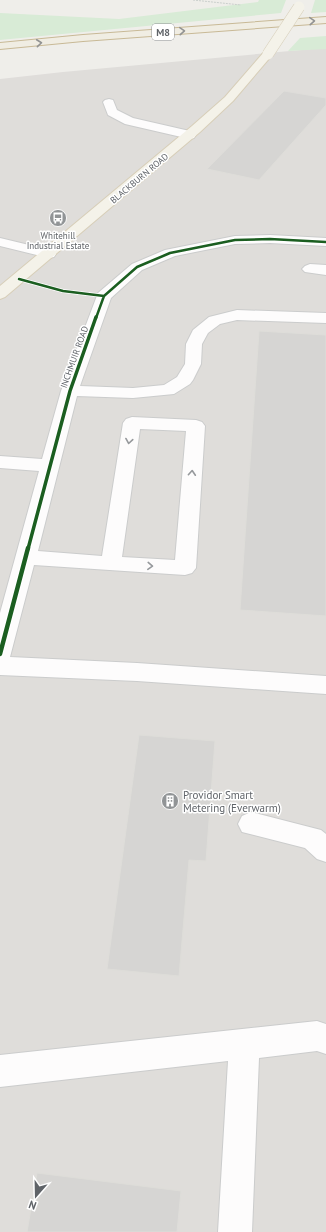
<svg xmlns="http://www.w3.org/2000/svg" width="326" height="1232" font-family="'PT Sans',sans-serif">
<rect width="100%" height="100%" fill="#efeeea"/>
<path fill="#dfddda" d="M312 49H326V1232H0V79L63 72Z"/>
<path fill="#d8ebd6" d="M259 0H286L281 13 0 40V13L119 19 258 2Z
M315 0H326V12L311 13Z
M326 36V49L288 51 300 38Z"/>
<path fill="#d6d5d3" stroke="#deddd9" d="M284 91 326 98V105L259 180 207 169Z
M259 331 326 335V616L240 610Z
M139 735 215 741 206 861 189 860 179 976 107 969Z
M37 1173 181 1191 177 1232H27Z"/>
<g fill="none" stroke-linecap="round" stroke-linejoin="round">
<g stroke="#cbcccc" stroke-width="2">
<path id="minor" d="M109 99 113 100 117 110 133 118 194 132 196 135 194 138 190 139 125 124 108 115 103 102 105 100Z
M270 235 326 238V246L270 243 235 244 175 256 142 270 111 298 80 386 133 388 164 385 177 377 185 364 186 344 193 330 209 317 237 310 326 313V323L237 320 220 324 208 333 202 344 201 364 193 380 190 384 174 394 133 398 77 396 38 551 102 556 123 423 126 419 132 417 196 420 202 422 205 426 196 568 192 573 185 575 34 565 10 657 137 663 326 676V694L137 681 0 675V613L39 471 0 468V456L42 459 61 391 98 293 132 264 165 250 235 236ZM140 429 186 431 175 560 122 557Z
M0 238 54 251 56 254 54 257 49 258 0 246Z
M310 264 326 265V275L305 272 302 269 305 266Z
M251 812 321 830 326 834V862L317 859 305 848 242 832 238 824 242 816Z
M317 1021 326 1024V1054L317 1051 259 1058 252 1232H218L228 1061 0 1087V1055Z"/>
</g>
<g stroke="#d7ceb8" stroke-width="2">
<path id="major" d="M268 51 273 54 233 101 200 132 5 297 0 299V286L192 126 225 97 264 52Z"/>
</g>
<g stroke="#c8b996" stroke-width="2">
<path id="highway" d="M326 17V23L83 41 0 49V43L83 35Z"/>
</g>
<path stroke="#cacfcc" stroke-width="1" stroke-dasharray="2 1" stroke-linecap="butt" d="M193 0 241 5"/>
<use href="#minor" fill="#fdfcfc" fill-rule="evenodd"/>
<use href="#major" fill="#f4f2e9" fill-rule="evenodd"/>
<use href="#highway" fill="#f0ede3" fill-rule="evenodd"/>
<g stroke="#d7ceb8" stroke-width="12" stroke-linecap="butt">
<path id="major-bridge" d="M268 54 299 7"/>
</g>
<use href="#major-bridge" stroke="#f4f2e9" stroke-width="11"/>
<g stroke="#fff" stroke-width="4">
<path id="cycleway-far2" d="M19 279 63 291 104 296
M96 318 104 296 137 267 170 253 235 240 270 239 326 242"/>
</g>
<g stroke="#fff" stroke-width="5.5">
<path id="cycleway-far1" d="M28 549 70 391 96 317"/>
</g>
<g stroke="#fff" stroke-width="7">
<path id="cycleway" d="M0 654 28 548"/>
</g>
<use href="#cycleway-far2" stroke="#1b5e20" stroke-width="2.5"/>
<use href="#cycleway-far1" stroke="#1b5e20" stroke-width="3.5"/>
<use href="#cycleway" stroke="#1b5e20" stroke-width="4.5"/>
</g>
<defs><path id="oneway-chevron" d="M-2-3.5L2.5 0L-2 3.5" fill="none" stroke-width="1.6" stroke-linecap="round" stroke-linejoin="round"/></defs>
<g stroke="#929393">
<use href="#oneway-chevron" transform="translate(312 21) rotate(-4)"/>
<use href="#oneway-chevron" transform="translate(182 31) rotate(-4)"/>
<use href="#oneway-chevron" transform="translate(39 43) rotate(-6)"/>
</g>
<g stroke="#96999c">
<use href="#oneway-chevron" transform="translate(129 441) rotate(99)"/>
<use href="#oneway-chevron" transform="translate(192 473) rotate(-86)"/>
<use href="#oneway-chevron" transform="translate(150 566) rotate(3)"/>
</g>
<defs>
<g id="bus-disc" transform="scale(0.9)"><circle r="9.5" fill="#919496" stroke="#fff"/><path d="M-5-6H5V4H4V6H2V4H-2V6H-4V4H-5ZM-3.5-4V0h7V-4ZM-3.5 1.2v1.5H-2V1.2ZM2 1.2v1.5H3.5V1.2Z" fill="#fff"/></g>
<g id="building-disc" transform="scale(0.9)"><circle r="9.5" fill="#919496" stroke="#fff"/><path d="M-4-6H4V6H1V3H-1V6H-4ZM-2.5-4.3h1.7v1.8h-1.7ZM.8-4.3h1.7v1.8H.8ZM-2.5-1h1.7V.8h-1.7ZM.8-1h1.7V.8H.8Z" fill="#fff"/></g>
</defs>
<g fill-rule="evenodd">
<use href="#bus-disc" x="58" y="218"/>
<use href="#building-disc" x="170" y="801"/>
</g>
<g text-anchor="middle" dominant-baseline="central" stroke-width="3" stroke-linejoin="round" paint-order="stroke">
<g font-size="9" fill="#5f6368" stroke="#fff">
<text transform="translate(139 178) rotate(-40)">BLACKBURN ROAD</text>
<text transform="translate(74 357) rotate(-70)">INCHMUIR ROAD</text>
</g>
<g font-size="9" fill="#5f6368" stroke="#fff">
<text x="58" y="235">Whitehill<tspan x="58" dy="10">Industrial Estate</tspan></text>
</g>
<rect fill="#fff" stroke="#8f9295" stroke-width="1" x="152" y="24" width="22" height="16" rx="3"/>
<g font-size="10" font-weight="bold" fill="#5f6368">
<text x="163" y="32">M8</text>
</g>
<g font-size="11" fill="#5f6368" stroke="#fff" text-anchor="start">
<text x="183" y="795">Providor Smart<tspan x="183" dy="13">Metering (Everwarm)</tspan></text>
</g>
</g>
<g transform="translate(36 1196) rotate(200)" stroke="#ffffff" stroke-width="3" paint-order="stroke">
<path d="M0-3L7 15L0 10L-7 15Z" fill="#5f6368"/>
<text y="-6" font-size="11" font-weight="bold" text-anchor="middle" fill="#5f6368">N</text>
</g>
</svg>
